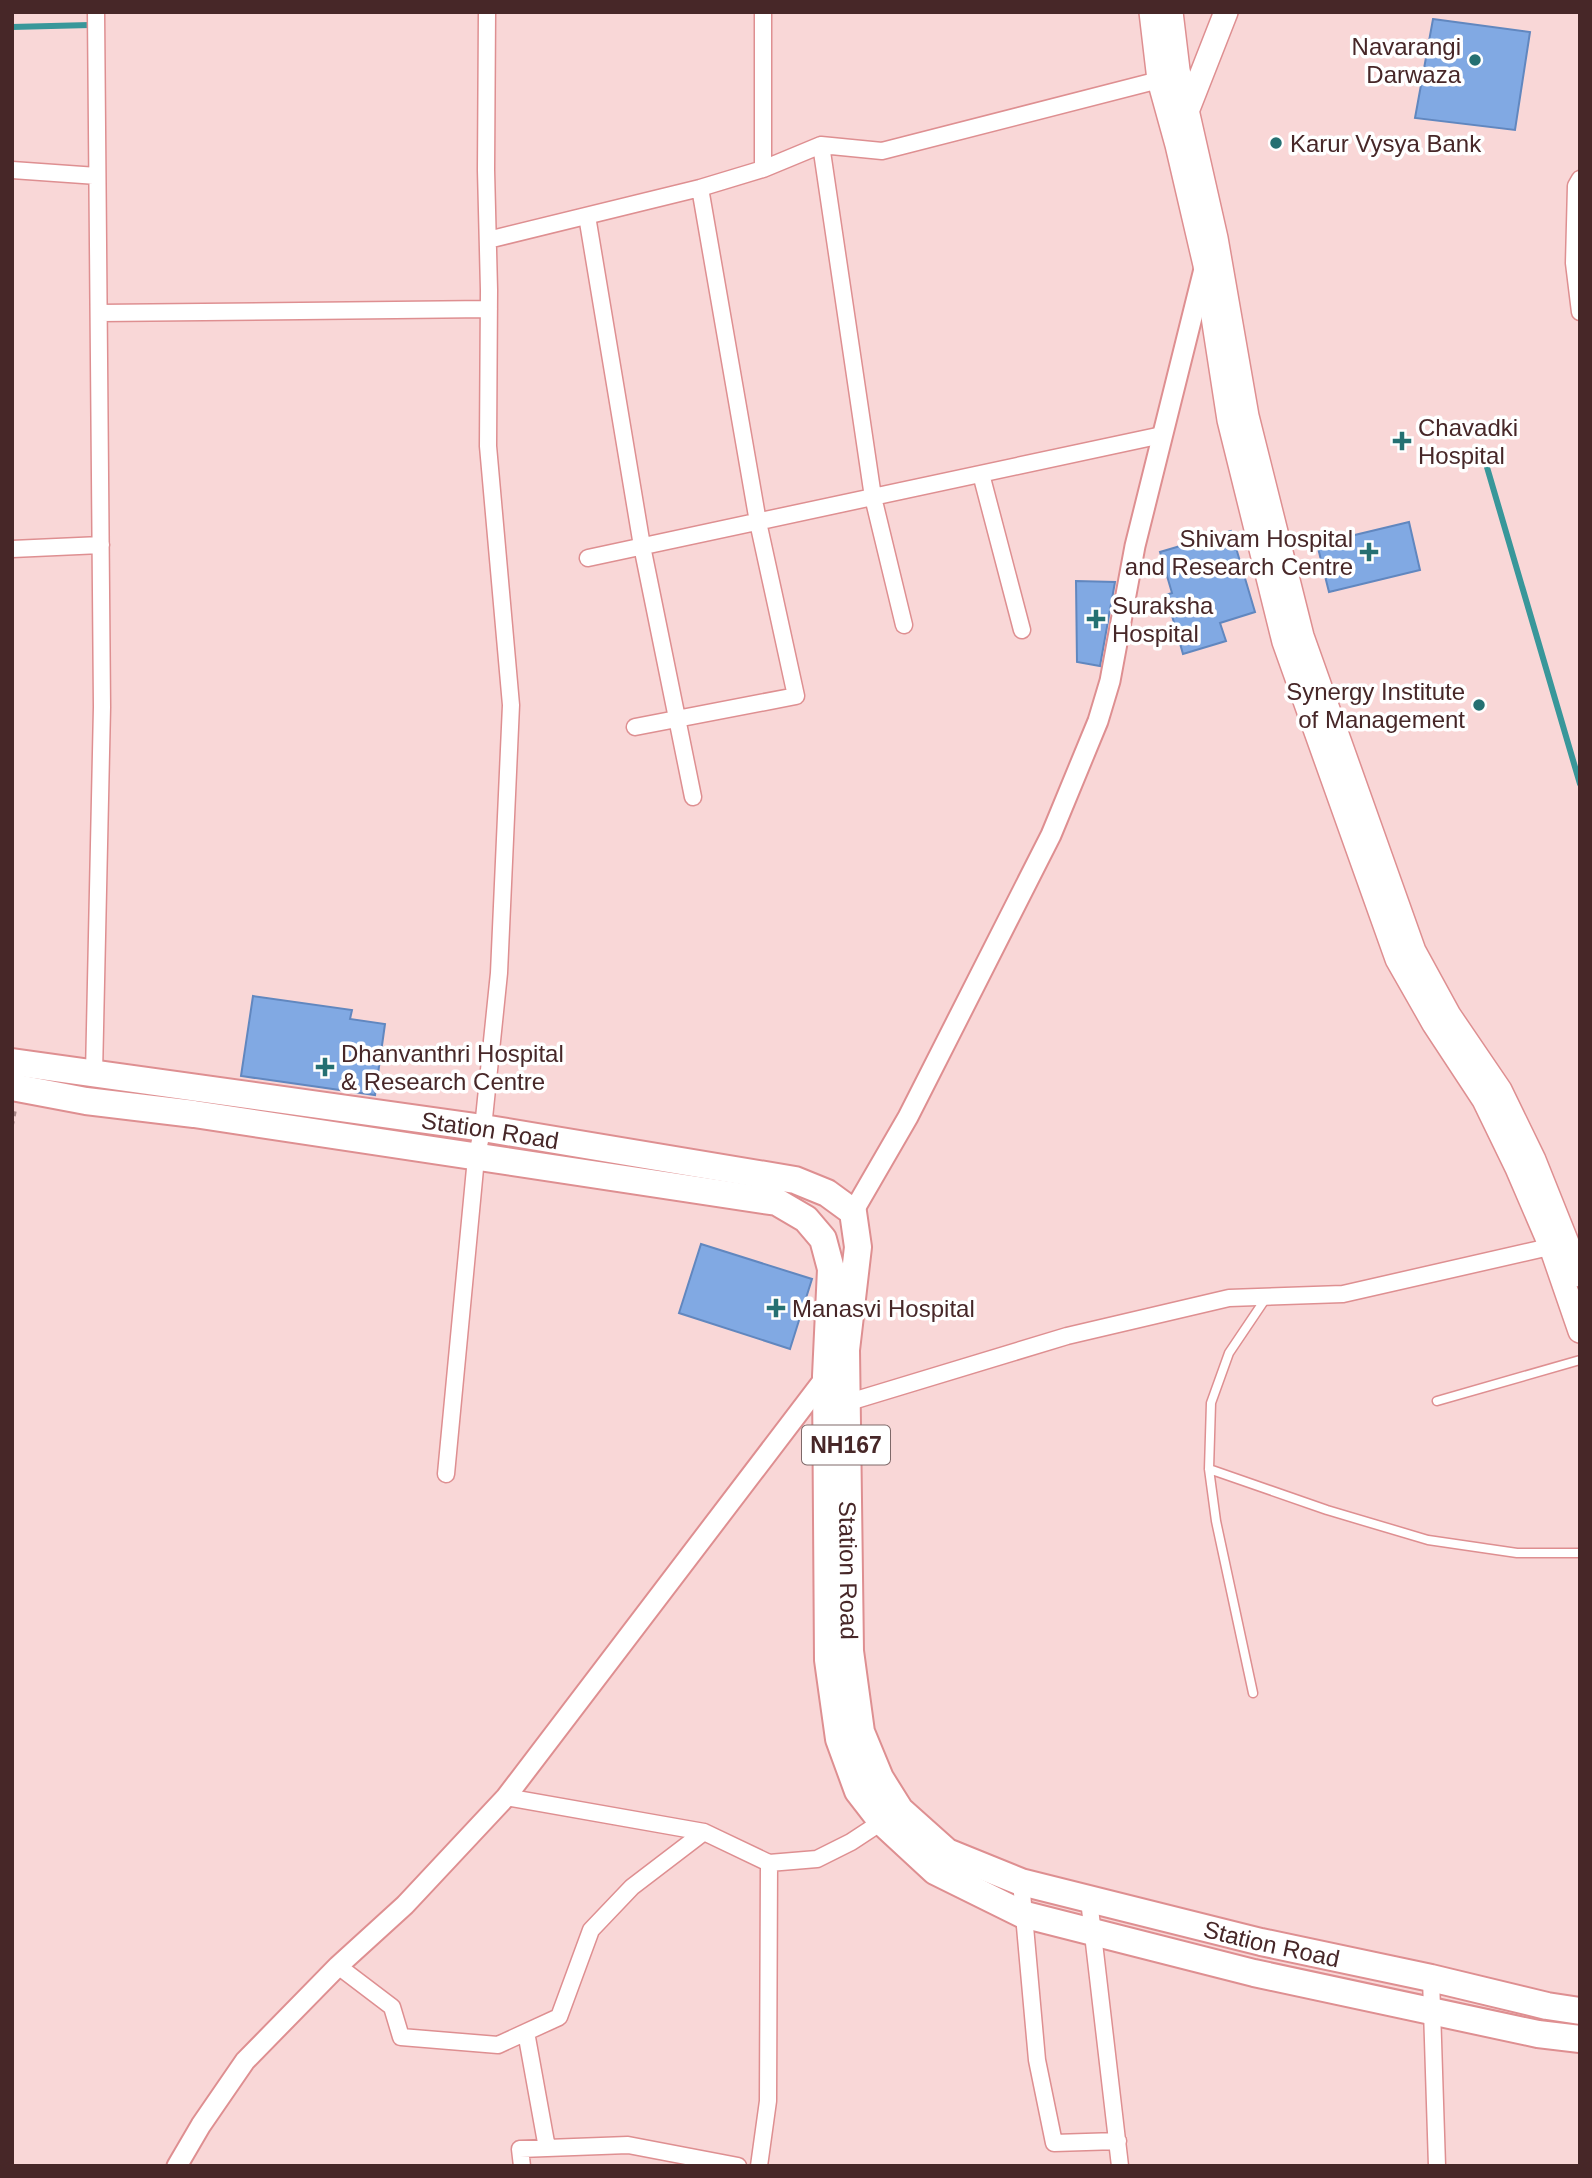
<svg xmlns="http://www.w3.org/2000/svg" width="1592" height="2178" font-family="Arial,sans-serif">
<rect width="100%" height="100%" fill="#f9d7d7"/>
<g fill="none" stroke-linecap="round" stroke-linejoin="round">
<path stroke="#39979a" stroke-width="6" d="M12 27 90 25
M1484 457 1580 784"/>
</g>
<path fill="#81a9e3" stroke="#6187bf" stroke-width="2" d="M1433 19 1530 32 1515 130 1415 118Z
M1409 522 1420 570 1329 592 1317 544Z
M1231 531 1255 612 1220 623 1226 641 1183 654 1166 595 1172 593 1160 552Z
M1076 581 1115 582 1100 666 1077 662Z
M253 996 352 1010 350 1019 385 1024 375 1095 241 1076Z
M701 1244 812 1279 790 1349 679 1313Z"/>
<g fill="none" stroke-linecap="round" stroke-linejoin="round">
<g stroke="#de8f91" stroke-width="11">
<path id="service" d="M1437 1401 1580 1360
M1209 1469 1327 1510 1428 1540 1517 1553H1580
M1253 1693 1216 1521 1209 1469 1211 1403 1229 1353 1266 1298"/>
</g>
<g stroke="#de8f91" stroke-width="19">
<path id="minor" d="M821 145 873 497 904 625
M763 169V12
M12 170 97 176
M1580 179 1576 186 1574 263 1580 312
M587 216 642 546 693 797
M488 240 700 188 763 169 821 145 882 151 1159 80 1168 75
M99 313 489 309
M981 474 1022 630
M12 549 101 545
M588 558 1162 435
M635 727 796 696 758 522 700 188
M94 1074 102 707 96 12
M846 1403 1067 1336 1229 1298 1343 1294 1558 1245
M446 1474 476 1158 483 1128 499 973 511 705 488 446 489 290 486 170 487 12
M506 1797 704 1832 769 1863 817 1859 851 1842 889 1817
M1021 1882 1037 2060 1054 2143 1118 2141
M1089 1900 1120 2166
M338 1966 392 2007 401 2037 498 2045 559 2017 591 1930 632 1887 704 1832
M1431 1978 1437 2166
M526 2032 547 2148
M522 2166 520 2149 628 2145 738 2166
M759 2166 768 2101 769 1863"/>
</g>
<g stroke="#de8f91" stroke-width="23">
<path id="tertiary" d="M853 1212 908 1117 1051 835 1098 721 1110 681 1135 546 1204 269
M177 2166 201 2125 245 2061 338 1966 405 1905 506 1797 828 1374"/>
</g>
<g stroke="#de8f91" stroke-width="26">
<path id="secondary" d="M1151 12 1159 80 1177 145 1205 265 1229 420 1284 642 1397 959 1434 1024 1484 1100 1517 1168 1551 1247 1580 1331
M1171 12 1178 70 1216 238 1247 416 1302 636 1414 951 1449 1015 1500 1090 1534 1160 1580 1275
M1186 114 1226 12"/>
</g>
<g stroke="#de8f91" stroke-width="30">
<g id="trunk">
<path id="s1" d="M12 1062 483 1128 795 1180 827 1193 853 1212 858 1247 846 1350 850 1651 861 1732 880 1778 900 1810 947 1852 1021 1882 1261 1942 1431 1978 1547 2006 1580 2011"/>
<path d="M12 1087 86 1101 194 1114 777 1202 806 1219 823 1239 831 1269 826 1376 828 1660 839 1739 858 1791 882 1822 935 1871 1022 1914 1254 1973 1538 2034 1580 2039"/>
</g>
</g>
<path stroke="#ad8c8d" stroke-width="3.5" stroke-dasharray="5 5" stroke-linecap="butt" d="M12 1126 15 1111"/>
<use href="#service" stroke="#fff" stroke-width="8"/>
<use href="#minor" stroke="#fff" stroke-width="16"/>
<use href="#tertiary" stroke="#fff" stroke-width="19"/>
<use href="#secondary" stroke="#fff" stroke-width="23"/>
<use href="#trunk" stroke="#fff" stroke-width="26"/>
</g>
<g fill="#257072" stroke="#fff" stroke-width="2.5">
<circle cx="1475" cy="60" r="7"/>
<circle cx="1276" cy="143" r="7"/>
<path d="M1398.5 430.5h7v7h7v7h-7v7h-7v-7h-7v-7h7z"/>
<path d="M1365.5 541.5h7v7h7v7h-7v7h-7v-7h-7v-7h7z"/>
<path d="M1092.5 608.5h7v7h7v7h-7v7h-7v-7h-7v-7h7z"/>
<circle cx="1479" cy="705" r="7"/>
<path d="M321.5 1056.5h7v7h7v7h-7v7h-7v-7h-7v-7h7z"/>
<path d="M772.5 1297.5h7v7h7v7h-7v7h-7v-7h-7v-7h7z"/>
</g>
<g text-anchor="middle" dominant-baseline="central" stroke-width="7" stroke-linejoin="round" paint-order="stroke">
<rect fill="#fff" stroke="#7e6868" stroke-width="2" x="802" y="1425.5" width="88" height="39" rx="5"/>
<g font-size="23" font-weight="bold" fill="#472728">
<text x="846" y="1445">NH167</text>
</g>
<g font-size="24" fill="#472728" stroke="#fff" text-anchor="start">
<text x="1461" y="46" text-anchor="end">Navarangi<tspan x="1461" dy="28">Darwaza</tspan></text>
<text x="1290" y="143">Karur Vysya Bank</text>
<text x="1418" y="427">Chavadki<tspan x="1418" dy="28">Hospital</tspan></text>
<text x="1353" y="538" text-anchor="end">Shivam Hospital<tspan x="1353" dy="28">and Research Centre</tspan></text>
<text x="1112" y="605">Suraksha<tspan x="1112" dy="28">Hospital</tspan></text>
<text x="1465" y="691" text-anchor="end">Synergy Institute<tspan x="1465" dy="28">of Management</tspan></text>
<text x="341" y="1053">Dhanvanthri Hospital<tspan x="341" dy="28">&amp; Research Centre</tspan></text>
<text x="792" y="1308">Manasvi Hospital</text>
</g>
<g font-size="24" fill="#472728" stroke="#fff">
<text stroke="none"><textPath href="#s1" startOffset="483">Station Road</textPath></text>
<text stroke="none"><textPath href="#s1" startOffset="1218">Station Road</textPath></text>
<text stroke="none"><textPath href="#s1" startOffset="1869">Station Road</textPath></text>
</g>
</g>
<rect width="1592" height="2178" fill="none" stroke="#472728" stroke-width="28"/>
</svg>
